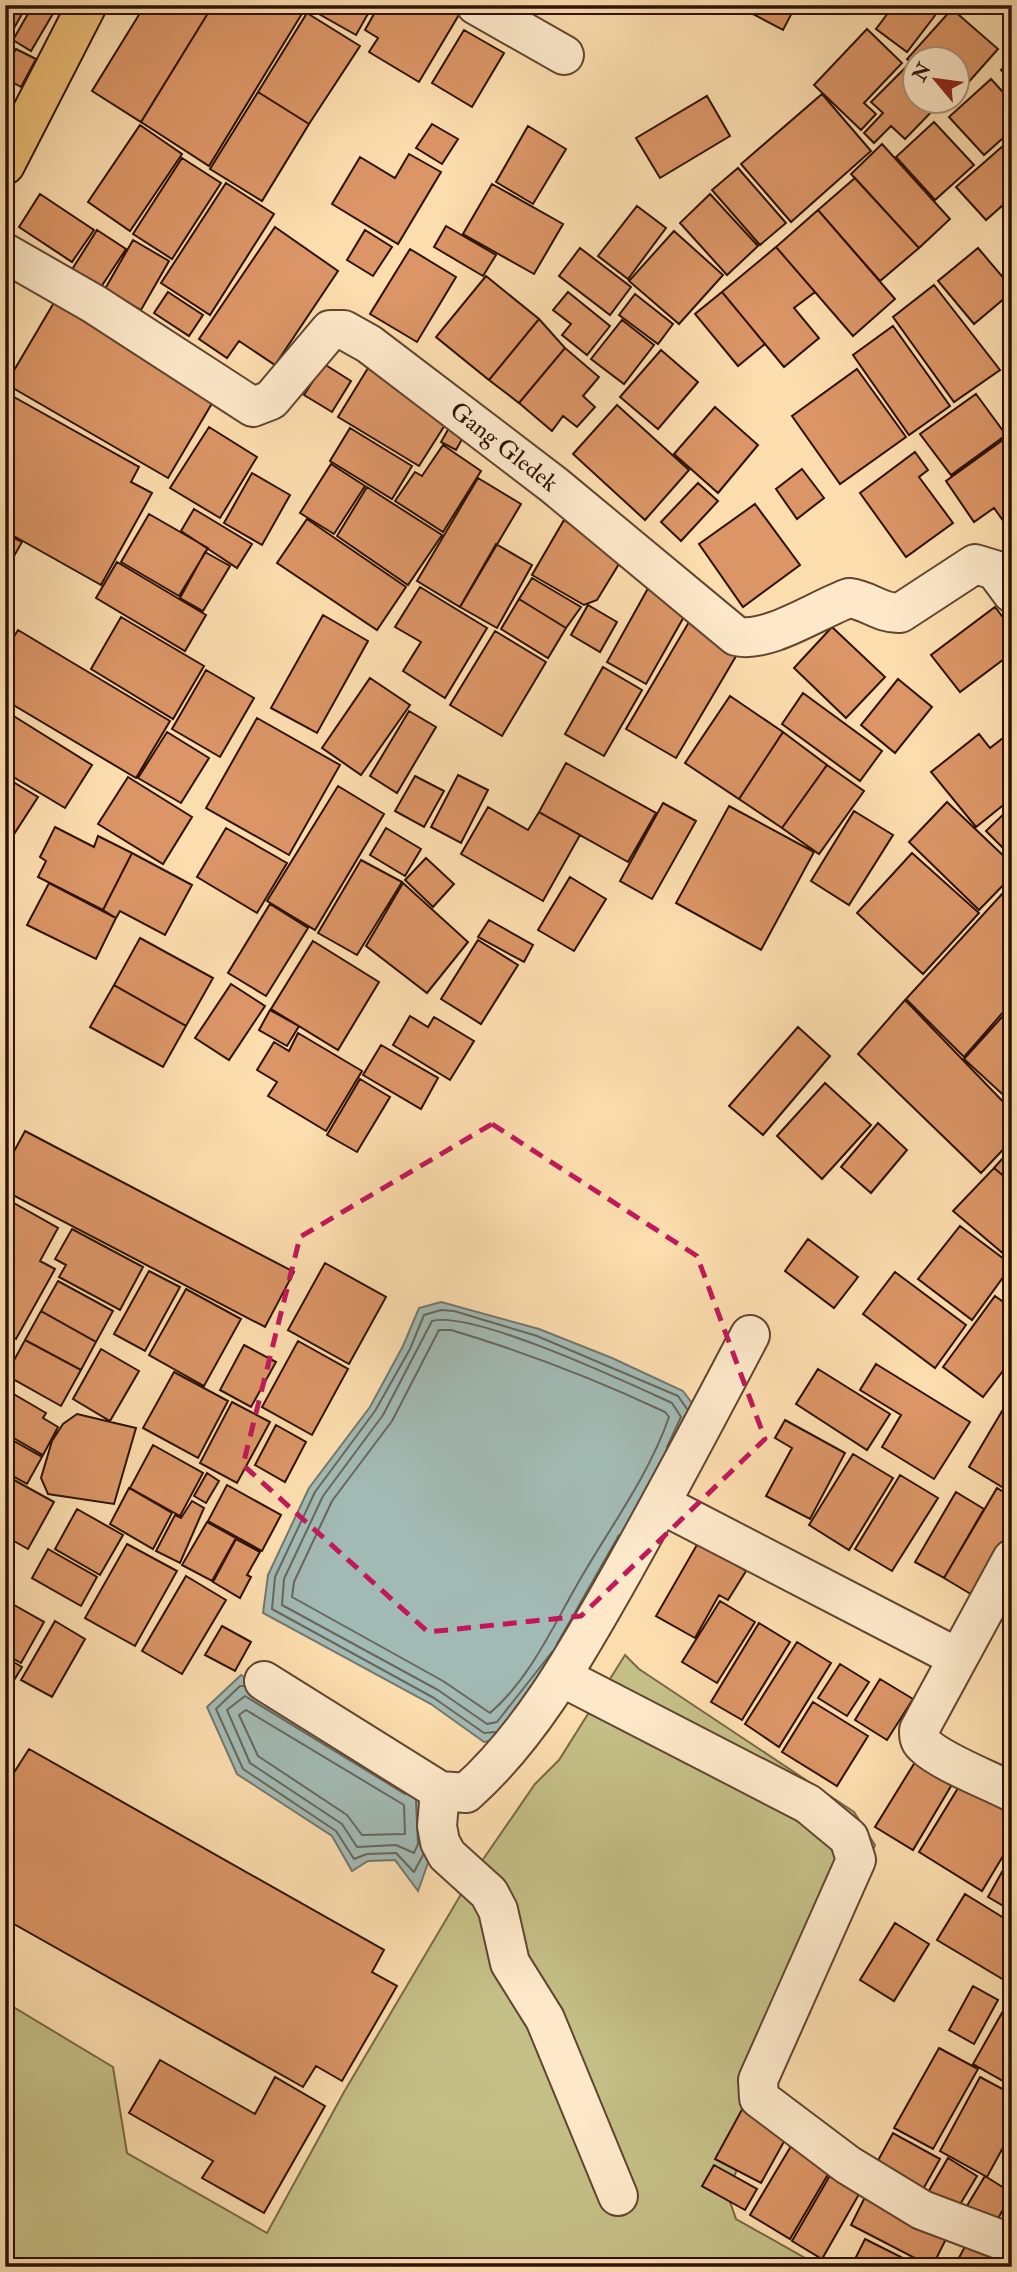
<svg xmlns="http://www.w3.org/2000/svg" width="1017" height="2272" font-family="'IM FELL Double Pica',serif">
<rect width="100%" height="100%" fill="#fcddae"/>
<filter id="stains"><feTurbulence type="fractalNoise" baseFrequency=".00286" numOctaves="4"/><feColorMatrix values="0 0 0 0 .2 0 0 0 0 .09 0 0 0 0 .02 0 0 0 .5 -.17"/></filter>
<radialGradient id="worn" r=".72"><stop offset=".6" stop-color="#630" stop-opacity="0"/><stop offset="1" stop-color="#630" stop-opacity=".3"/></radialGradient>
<path fill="#c4bf86" stroke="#796846" stroke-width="2" d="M625 1655 639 1669 854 1812 875 1845 727 2193 736 2219 821 2267H5V2002L113 2067 127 2153 267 2233 344 2092 473 1874 535 1784 559 1760Z"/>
<path fill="#a2bab4" stroke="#74776e" stroke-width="2" d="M441 1302 539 1329 612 1358 683 1391 700 1414 505 1737 484 1742 431 1704 263 1613 268 1575 309 1488 370 1407 403 1346 419 1308Z
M241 1675 422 1785 434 1846 418 1891 395 1860 368 1861 352 1871 332 1836 237 1774 207 1707Z"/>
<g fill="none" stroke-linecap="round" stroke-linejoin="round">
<path stroke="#68665d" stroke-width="2" d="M439 1330H451C525 1352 595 1379 665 1412L669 1417C650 1472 614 1522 585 1571 556 1619 533 1676 490 1713L443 1681 292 1597 294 1582 332 1501 392 1421Z
M557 1644 619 1535
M552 1652 497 1722 487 1724 438 1690 282 1605 284 1579 323 1496 383 1415 432 1321C473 1310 628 1383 672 1403L681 1417 667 1447
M244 1686H240L216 1709 243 1769 336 1831 354 1859 367 1854 396 1853 414 1872 423 1855
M246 1710 404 1805 405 1834 362 1835 347 1815 258 1756 239 1715Z
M495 1732 484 1733 434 1698 272 1609 275 1577 315 1492 375 1411 410 1349 424 1315 441 1310 454 1311 537 1336 678 1396 687 1409
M405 1794 245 1696 227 1710 250 1763 342 1824 357 1847 396 1845 414 1853 418 1844 416 1801"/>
</g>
<path fill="#db9566" stroke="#2e1206" stroke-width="2" d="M5 5H27L9 37 5 34Z
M33 5H58L31 51 13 40Z
M145 5H213L141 122 92 91Z
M213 5H293L303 12 209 166 141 122Z
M303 5H373L356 35Z
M379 5H447L460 13 419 82 369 52 378 38 365 30Z
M758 5H796L783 30 753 14Z
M894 5H943L907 52 876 29Z
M952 9 998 49 958 94V60H916V66L907 59Z
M307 13 360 46 309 124 258 92Z
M867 29 902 63 864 103 876 114 861 130 814 85Z
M464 30 504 53 472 107 432 83Z
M16 49 36 59 21 87 5 78V69Z
M1012 57V79L1001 70Z
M909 64 916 71V102H941L905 139 891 126 874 143 864 133 883 113 871 102Z
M991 79 1012 102V130L984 155 949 117Z
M258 92 309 124 262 201 210 169Z
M822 94 871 151 791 222 741 164Z
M707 96 730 136 660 178 636 138Z
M934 122 974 165 935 200 896 157Z
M432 124 458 139 442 164 416 148Z
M140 125 182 154 130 231 88 202Z
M528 126 566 149 533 204 496 182Z
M1012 138V197L986 220 956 187Z
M882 144 950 219 919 248 851 174Z
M409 154 441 172 398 244 332 204 360 157 395 178Z
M182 158 221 183 172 259 133 234Z
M738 168 786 223 760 245 712 190Z
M855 178 919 248 880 281 818 210Z
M226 183 274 214 210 315 161 283Z
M492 184 563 224 534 274 463 234Z
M40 194 94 230 72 262 19 227Z
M710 194 758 246 727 275 680 223Z
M637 206 666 228 628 279 598 256Z
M818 210 895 299 853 336 776 247Z
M446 226 496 255 483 276 434 247Z
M275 227 338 271 275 365 239 341 227 358 199 339Z
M97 230 126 249 99 290 71 271Z
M365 230 392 247 373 276 347 260Z
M674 231 723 275 679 324 629 281Z
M133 240 169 261 141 310 105 289Z
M776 247 815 292 794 308 819 338 784 367 722 292Z
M580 248 631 287 610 315 559 276Z
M978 248 1012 288V292L974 324 938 281Z
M410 249 456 277 417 342 370 314Z
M486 276 539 319 489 380 436 337Z
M934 285 1000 370 954 402 893 317Z
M168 292 203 315 189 336 154 313Z
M568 292 610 326 587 355 562 335 571 324 553 310Z
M722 292 765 344 738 366 695 314Z
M59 294 221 388 168 478 6 384Z
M635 294 673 324 658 344 619 315Z
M539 319 565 348 519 403 489 380Z
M622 320 654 345 624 384 591 359Z
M893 326 950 406 909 435 853 355Z
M565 348 599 377 583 396 595 407 577 427 563 416 552 431 519 403Z
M661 350 698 382 658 429 620 397Z
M324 364 351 381 332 412 304 395Z
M368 368 450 417 419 466 338 417Z
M857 369 906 437 840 484 792 416Z
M5 392 139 467 131 482 152 493 101 585 5 531Z
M976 394 1006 435 951 475 920 434Z
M617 405 689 470 645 520 573 454Z
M715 407 758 445 718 493 674 454Z
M455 417 470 425 456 450 441 442Z
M209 427 257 457 220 518 170 488Z
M350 428 412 466 392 499 330 461Z
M1007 437 1012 444V517L1004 522 994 508 974 522 946 481Z
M443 445 481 471 443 532 395 501 415 472 422 476Z
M915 452 928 470 919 477 953 523 906 557 860 493Z
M331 464 365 486 334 534 300 513Z
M802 469 824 498 797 519 776 489Z
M252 473 290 495 262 545 224 523Z
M478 478 521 504 460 607 417 581Z
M698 483 718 501 681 541 661 522Z
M367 487 442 535 408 585 337 536Z
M755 504 800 565 743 607 699 544Z
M194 509 252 544 237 568 181 531Z
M149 514 208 548 179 596 121 562Z
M307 519 406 587 377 630 277 563Z
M564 520 622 559 597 600 584 605 532 575Z
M5 533 22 542 5 572Z
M496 544 532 565 497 628 460 607Z
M205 552 230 566 203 611 180 598Z
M117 562 206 615 185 651 96 598Z
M532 578 581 607 566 628 519 599Z
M651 583 690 606 646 684 607 662Z
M420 587 487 628 445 698 403 671 421 642 395 627Z
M519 599 566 628 548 658 501 629Z
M588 605 617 622 600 652 571 635Z
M995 607 1012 629V653L960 692 931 655Z
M323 615 368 641 317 733 271 708Z
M121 617 204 666 173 719 91 669Z
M689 622 739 651 676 758 626 729Z
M832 627 885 677 846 718 794 668Z
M18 630 170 721 136 778 5 700V651Z
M495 631 546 662 502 736 450 705Z
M603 667 642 690 604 756 565 734Z
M206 670 254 698 220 757 172 729Z
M370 678 410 705 361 775 322 748Z
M898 679 932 707 895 753 861 725Z
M803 693 882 751 860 781 782 724Z
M730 696 783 732 739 799 685 763Z
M409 711 436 727 397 793 370 776Z
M12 715 92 765 65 808 5 772V725Z
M257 718 340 765 289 855 206 808Z
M1012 731V798L976 827 931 772 979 734 990 748Z
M167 732 209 758 181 803 138 778Z
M783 732 827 765 782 828 739 799Z
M566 763 656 813 628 862 539 812Z
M827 765 864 791 819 854 782 828Z
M458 775 488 790 461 843 431 827Z
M415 776 444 791 424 827 395 811Z
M5 777 38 797 5 848Z
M128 777 192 817 163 864 98 824Z
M338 786 384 814 315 930 267 901Z
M947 802 1012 864V876L979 910 909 842Z
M663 803 696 821 652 899 620 881Z
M729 806 814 852 761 950 676 903Z
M1012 806V857L986 831Z
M488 807 528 830 539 812 580 835 543 901 461 854Z
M854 811 893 835 849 905 811 881Z
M55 827 94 847 98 836 132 853 103 910 38 877 46 861 40 857Z
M226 828 287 863 257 913 197 877Z
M386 828 421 849 405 876 370 855Z
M132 853 192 885 165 935 120 911 116 918 103 910Z
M912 853 979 913 923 974 857 913Z
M426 858 454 884 433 907 405 880Z
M361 860 402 882 357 955 318 933Z
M570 877 606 899 574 951 538 930Z
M49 883 116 918 96 959 27 925Z
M403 883 468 942 427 993 366 946Z
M1012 883V1002L964 1057 906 999Z
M270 904 308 928 266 996 228 973Z
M489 920 533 945 524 962 478 937Z
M140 938 213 978 186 1026 114 985Z
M478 940 518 965 481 1024 441 999Z
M313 941 379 982 338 1050 271 1009Z
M231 984 265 1006 229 1060 195 1038Z
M114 985 186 1026 163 1067 90 1027Z
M905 1000 1012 1111V1140L981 1173 858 1054Z
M1012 1006V1103L964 1059Z
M270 1010 299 1026 287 1046 259 1030Z
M410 1016 428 1027 434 1017 474 1041 450 1080 393 1045Z
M798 1027 830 1056 763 1135 729 1106Z
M298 1033 362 1071 326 1131 268 1096 277 1082 257 1070 274 1042 289 1051Z
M381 1045 438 1078 421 1109 363 1075Z
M360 1079 390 1097 357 1152 327 1135Z
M825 1083 871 1125 822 1179 777 1136Z
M878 1123 907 1150 871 1193 841 1167Z
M25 1131 294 1272 265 1327 5 1191V1168Z
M1012 1148V1183L994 1168Z
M994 1168 1012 1183V1261L953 1211Z
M5 1198 58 1228 40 1261 55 1269 16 1339 5 1333Z
M960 1226 1012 1265 972 1320 918 1279Z
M72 1229 143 1267 120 1310 59 1277 66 1265 55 1259Z
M808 1239 858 1277 834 1308 785 1271Z
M325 1263 386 1297 349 1364 288 1330Z
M149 1271 180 1287 145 1351 114 1334Z
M895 1272 966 1325 935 1368 863 1314Z
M58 1281 113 1311 96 1342 41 1311Z
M186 1289 241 1319 204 1386 149 1355Z
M995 1296 1012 1308V1359L983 1397 943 1367Z
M41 1311 96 1342 81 1370 25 1340Z
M25 1340 81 1370 61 1406 6 1375Z
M298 1341 348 1369 312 1435 262 1407Z
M244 1345 276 1362 251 1407 220 1390Z
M101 1349 139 1371 110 1421 73 1399Z
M876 1364 970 1422 934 1479 882 1447 901 1415 860 1390Z
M818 1369 890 1414 867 1450 796 1404Z
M174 1372 228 1401 198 1458 143 1428Z
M5 1389 46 1413 43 1418 58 1427 43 1455 5 1433Z
M232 1402 270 1422 237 1483 200 1463Z
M1005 1406 1012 1410V1493L969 1467Z
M77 1414 136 1428 114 1504 48 1494 41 1478 52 1441 63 1424Z
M785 1420 845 1453 810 1519 766 1496 792 1448 775 1438Z
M276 1425 306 1442 285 1482 255 1465Z
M5 1436 42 1457 27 1484 5 1472Z
M153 1445 203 1473 180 1516 130 1488Z
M853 1454 893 1478 849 1550 809 1525Z
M207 1473 219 1481 206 1503 194 1496Z
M5 1475 54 1502 28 1549 5 1536Z
M900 1475 938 1498 892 1571 855 1549Z
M227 1485 281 1515 262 1551 208 1521Z
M129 1488 172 1513 153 1549 110 1524Z
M997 1488 1012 1497V1532L974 1596 944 1578Z
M956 1492 984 1509 944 1578 915 1562Z
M192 1501 204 1508 180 1563 156 1551 175 1515 181 1518Z
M77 1509 123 1535 100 1575 55 1549Z
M207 1522 236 1538 212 1581 182 1565Z
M236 1539 260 1552 247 1575 251 1577 240 1598 213 1582Z
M698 1543 746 1571 728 1600 719 1595 695 1638 656 1616Z
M127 1544 177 1571 135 1646 85 1618Z
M48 1549 97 1577 81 1606 32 1578Z
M186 1576 226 1600 182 1674 142 1651Z
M7 1601 44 1622 21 1663 5 1654Z
M720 1601 755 1622 717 1683 682 1662Z
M55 1621 85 1639 52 1697 21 1680Z
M759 1623 790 1642 742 1720 711 1702Z
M222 1626 251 1642 235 1671 205 1655Z
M797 1642 831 1663 779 1747 745 1724Z
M5 1657 22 1667 5 1695Z
M840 1664 869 1682 847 1716 818 1698Z
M880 1679 913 1699 887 1740 855 1720Z
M813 1702 868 1736 837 1786 782 1752Z
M29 1749 384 1950 372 1972 397 1986 342 2081 316 2066 303 2087 5 1919V1766L15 1771Z
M920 1754 957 1776 913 1850 875 1827Z
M963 1780 1012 1810V1841L982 1891 919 1852Z
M1012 1854V1911L988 1897Z
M965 1894 1012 1923V1967L1004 1980 937 1940Z
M895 1923 929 1944 894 2001 860 1980Z
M973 1986 998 2000 974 2044 949 2030Z
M1007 2004 1012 2007V2086L973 2064Z
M939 2048 978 2069 933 2149 894 2128Z
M160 2060 255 2114 275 2077 325 2106 264 2213 202 2178 213 2161 129 2113Z
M980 2077 1012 2094V2131L987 2177 940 2151Z
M745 2104 791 2129 761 2183 715 2159Z
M893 2133 940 2159 917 2200 870 2175Z
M797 2136 837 2159 790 2239 750 2215Z
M948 2158 977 2176 952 2218 923 2201Z
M714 2165 757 2189 745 2210 702 2186Z
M832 2172 862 2189 822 2259 792 2241Z
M985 2176 1012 2193 994 2226 959 2219Z
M869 2189 950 2231 932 2267 851 2225Z
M865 2239 917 2265V2267H851Z
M969 2239 1006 2258 1001 2267H954Z"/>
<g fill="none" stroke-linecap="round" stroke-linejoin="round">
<g stroke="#624530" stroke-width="42">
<path id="minor" d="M476 5 564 55
M5 253 94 304 253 407 271 400 330 330H344L369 344 554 485 736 636C767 644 818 609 849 598 868 600 881 614 900 613L975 564 995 570 1012 593
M661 1504 958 1658
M1012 1559 919 1730C919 1736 919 1741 924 1745 941 1762 989 1780 1012 1792
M562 1677 808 1804 849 1838 856 1860 758 2080 759 2098 848 2165 922 2210 1012 2244
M264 1681 440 1791 466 1793C529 1737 573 1659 614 1587 661 1504 706 1419 750 1335
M440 1791 437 1826 440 1842 447 1855 489 1893 498 1910 510 1963 545 2019 618 2196"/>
</g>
<g stroke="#2e1206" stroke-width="42">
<path id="major" d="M5 165 87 5"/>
</g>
<use href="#minor" stroke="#fde9ca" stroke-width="38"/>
<use href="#major" stroke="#eebe77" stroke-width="38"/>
</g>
<path fill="none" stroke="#c2185b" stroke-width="5" stroke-dasharray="14 9" stroke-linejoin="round" d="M492 1124 697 1256 765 1439 581 1616 428 1632 243 1465 300 1237Z"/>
<g text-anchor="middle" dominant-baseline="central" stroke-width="7" stroke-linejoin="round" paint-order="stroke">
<g font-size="24" fill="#2e1206" stroke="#fde9ca">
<text transform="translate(504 447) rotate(38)">Gang Gledek</text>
</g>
</g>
<rect width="1017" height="2272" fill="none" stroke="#fcddae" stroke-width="28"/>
<rect x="7" y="7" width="1003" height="2258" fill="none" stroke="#2e1206" stroke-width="3.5"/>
<rect x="14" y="14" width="989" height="2244" fill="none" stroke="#2e1206" stroke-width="2"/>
<g transform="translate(936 80) rotate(299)"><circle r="33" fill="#fde9ca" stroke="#aa937c" stroke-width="2"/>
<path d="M0-5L12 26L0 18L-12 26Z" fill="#8f2418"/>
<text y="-10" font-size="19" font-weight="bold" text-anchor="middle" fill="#2e1206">N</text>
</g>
<rect width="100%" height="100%" filter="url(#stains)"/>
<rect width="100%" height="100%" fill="url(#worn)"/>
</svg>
